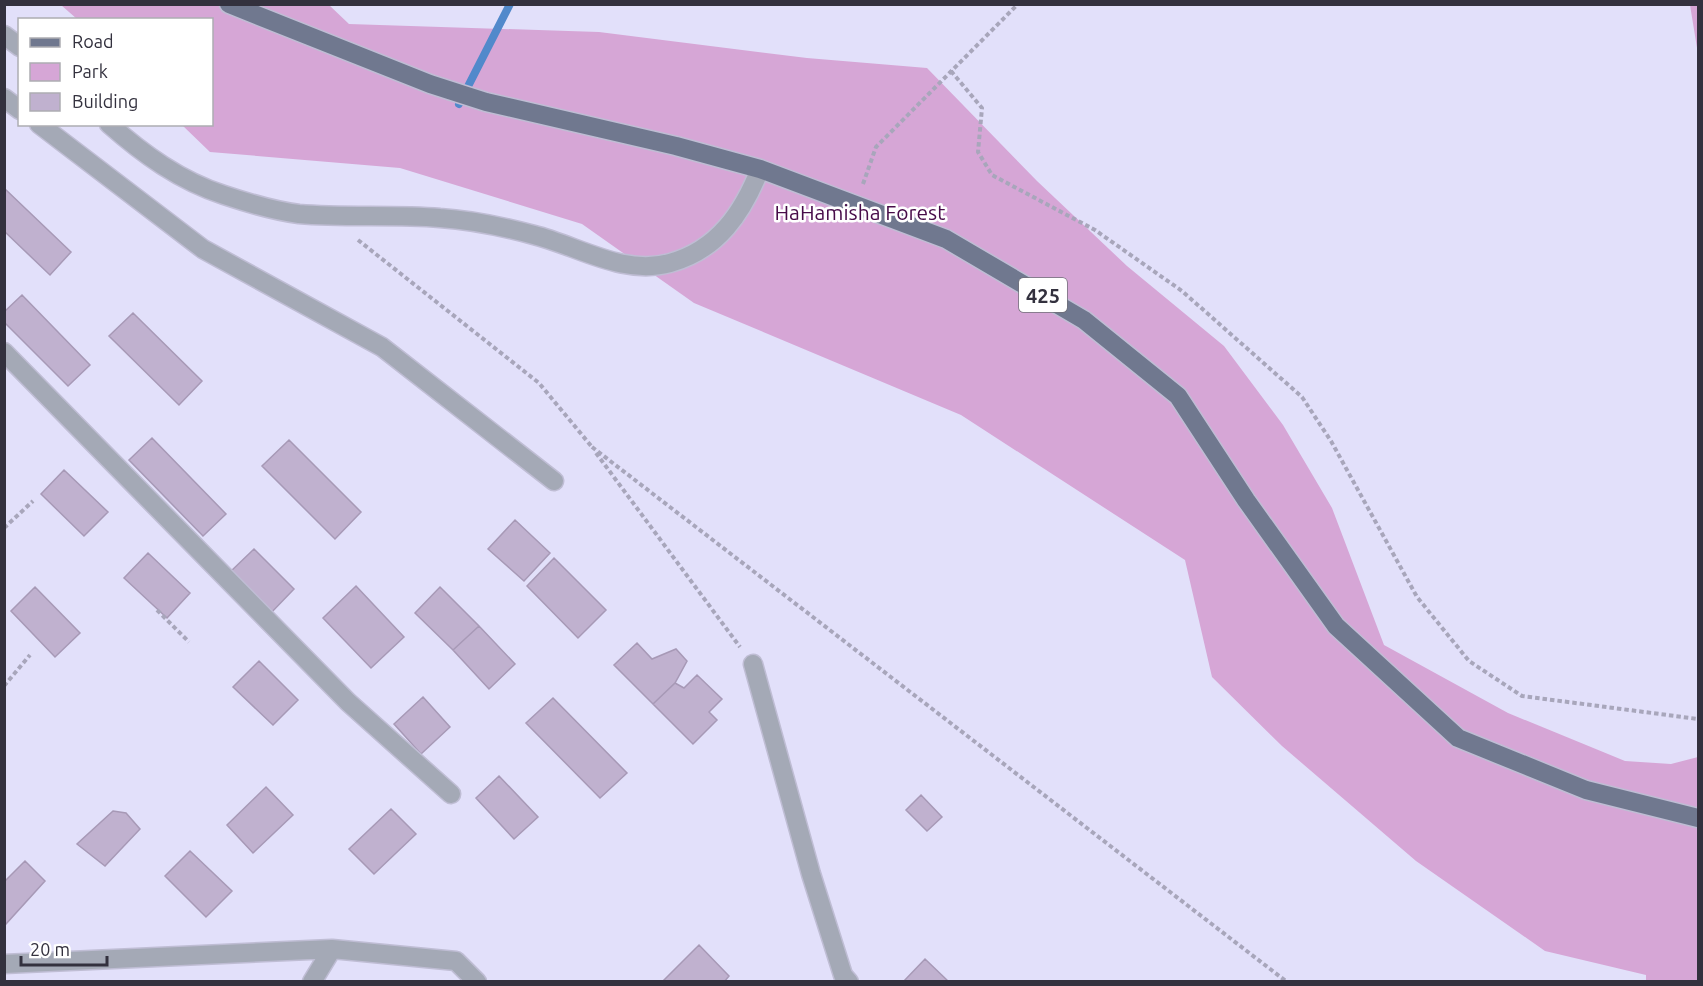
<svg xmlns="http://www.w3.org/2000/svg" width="1703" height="986" font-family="Ubuntu,sans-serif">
<rect width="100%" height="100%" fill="#e2e0fa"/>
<path fill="#d6a6d6" d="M61 5H329L349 24 599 32 807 58 927 68 1037 181 1127 266 1224 346 1283 425 1332 508 1384 645 1508 713 1625 761 1671 764 1698 757V981H1646V975L1545 951 1416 861 1282 746 1212 677 1185 560 961 415 694 303 582 224 400 168 210 152 182 125 212 124V20L77 19Z
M1690 5H1698V54Z"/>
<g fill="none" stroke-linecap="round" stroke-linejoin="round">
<path stroke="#5189cb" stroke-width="8" d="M459 104 510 4"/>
</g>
<path fill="#c0b1cf" stroke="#a799b6" stroke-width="1.5" d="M4 188 71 252 50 275 4 231Z
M22 295 90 365 68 386 4 322V312Z
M133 313 202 381 179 405 109 336Z
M152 438 226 514 203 536 129 460Z
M289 440 361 512 335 539 262 466Z
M64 470 108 512 84 536 41 494Z
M515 520 550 553 524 581 488 549Z
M254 549 294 589 269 615 228 574Z
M148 553 190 593 167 618 124 578Z
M554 558 606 610 578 638 527 586Z
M356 586 404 637 371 668 323 618Z
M35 587 80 633 55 657 11 611Z
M440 587 479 626 453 650 415 613Z
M479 626 515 664 489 689 453 650Z
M637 643 652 659 676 649 687 661 675 683 653 704 614 665Z
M259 661 298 700 273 725 233 687Z
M697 675 722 699 709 712 717 720 693 744 653 704 675 683 684 688Z
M423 697 450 727 421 754 394 724Z
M553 698 627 773 600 798 526 723Z
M499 776 538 817 514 839 476 798Z
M266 787 293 815 253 853 227 825Z
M921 795 942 817 927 831 906 810Z
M391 809 416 834 374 874 349 849Z
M113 811 126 813 140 829 105 866 77 844Z
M190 851 232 891 206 917 165 876Z
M25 861 45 881 5 925 4 882Z
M699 945 729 976 724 982H662Z
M925 959 949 982H903Z"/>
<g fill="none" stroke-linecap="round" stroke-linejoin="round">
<g stroke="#bfbdd4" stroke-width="21">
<path id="minor" d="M4 35 20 47
M4 98 20 110
M39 124 203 249 382 347 554 481
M109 124C143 154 180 181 224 195 248 203 275 211 299 214 346 218 394 214 440 218 472 220 504 227 534 235 578 246 623 276 670 263 718 250 743 212 760 169
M4 352 348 702 451 794
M753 664 811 874 843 975 849 982
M4 964 332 949 456 961 477 982
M312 982 332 949"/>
</g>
<g stroke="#bfbdd4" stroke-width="21">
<path id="major" d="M229 4 430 84 486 102 676 146 760 169 946 239 1084 320 1178 396 1246 500 1336 626 1458 738 1586 790 1698 818"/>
</g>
<path stroke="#a8a6bb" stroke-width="4" stroke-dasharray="4.5 3" stroke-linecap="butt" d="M951 71 982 108 978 152 992 175 1095 230 1182 291 1302 397 1331 441 1417 597 1469 661 1522 696 1698 719
M863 184 876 147 1018 4
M358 240 539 383 592 447
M592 447 1287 982
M596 453 740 647
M4 528 33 501
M157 610 189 642
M4 686 30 655"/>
<use href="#minor" stroke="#a4a9b6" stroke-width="18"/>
<use href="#major" stroke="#70788f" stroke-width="18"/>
</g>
<g text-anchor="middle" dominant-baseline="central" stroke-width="5" stroke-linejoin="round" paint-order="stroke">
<rect fill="#fff" stroke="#706f78" stroke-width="1.5" x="1019" y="278" width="48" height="34" rx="4.5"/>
<g font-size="20" font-weight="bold" fill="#33313e">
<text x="1043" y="295">425</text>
</g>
<g font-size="21" fill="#470c49" stroke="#fff">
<text x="860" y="212">HaHamisha Forest</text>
</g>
</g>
<rect width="1703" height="986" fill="none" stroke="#33313e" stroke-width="12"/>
<rect x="18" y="18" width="195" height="108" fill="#ffffff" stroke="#adadb2" stroke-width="1.5"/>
<rect x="30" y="38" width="30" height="9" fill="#70788f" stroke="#adadb2" stroke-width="1.5"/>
<text x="72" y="48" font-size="18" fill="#33313e">Road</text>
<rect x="30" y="63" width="30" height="18" fill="#d6a6d6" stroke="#adadb2" stroke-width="1.5"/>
<text x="72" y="78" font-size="18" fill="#33313e">Park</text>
<rect x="30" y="93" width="30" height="18" fill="#c0b1cf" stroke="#adadb2" stroke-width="1.5"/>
<text x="72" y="108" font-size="18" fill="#33313e">Building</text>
<path d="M21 956v9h86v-9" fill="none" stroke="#33313e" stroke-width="3"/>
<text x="30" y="956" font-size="18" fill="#33313e" stroke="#ffffff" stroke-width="4.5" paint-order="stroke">20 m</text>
</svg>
